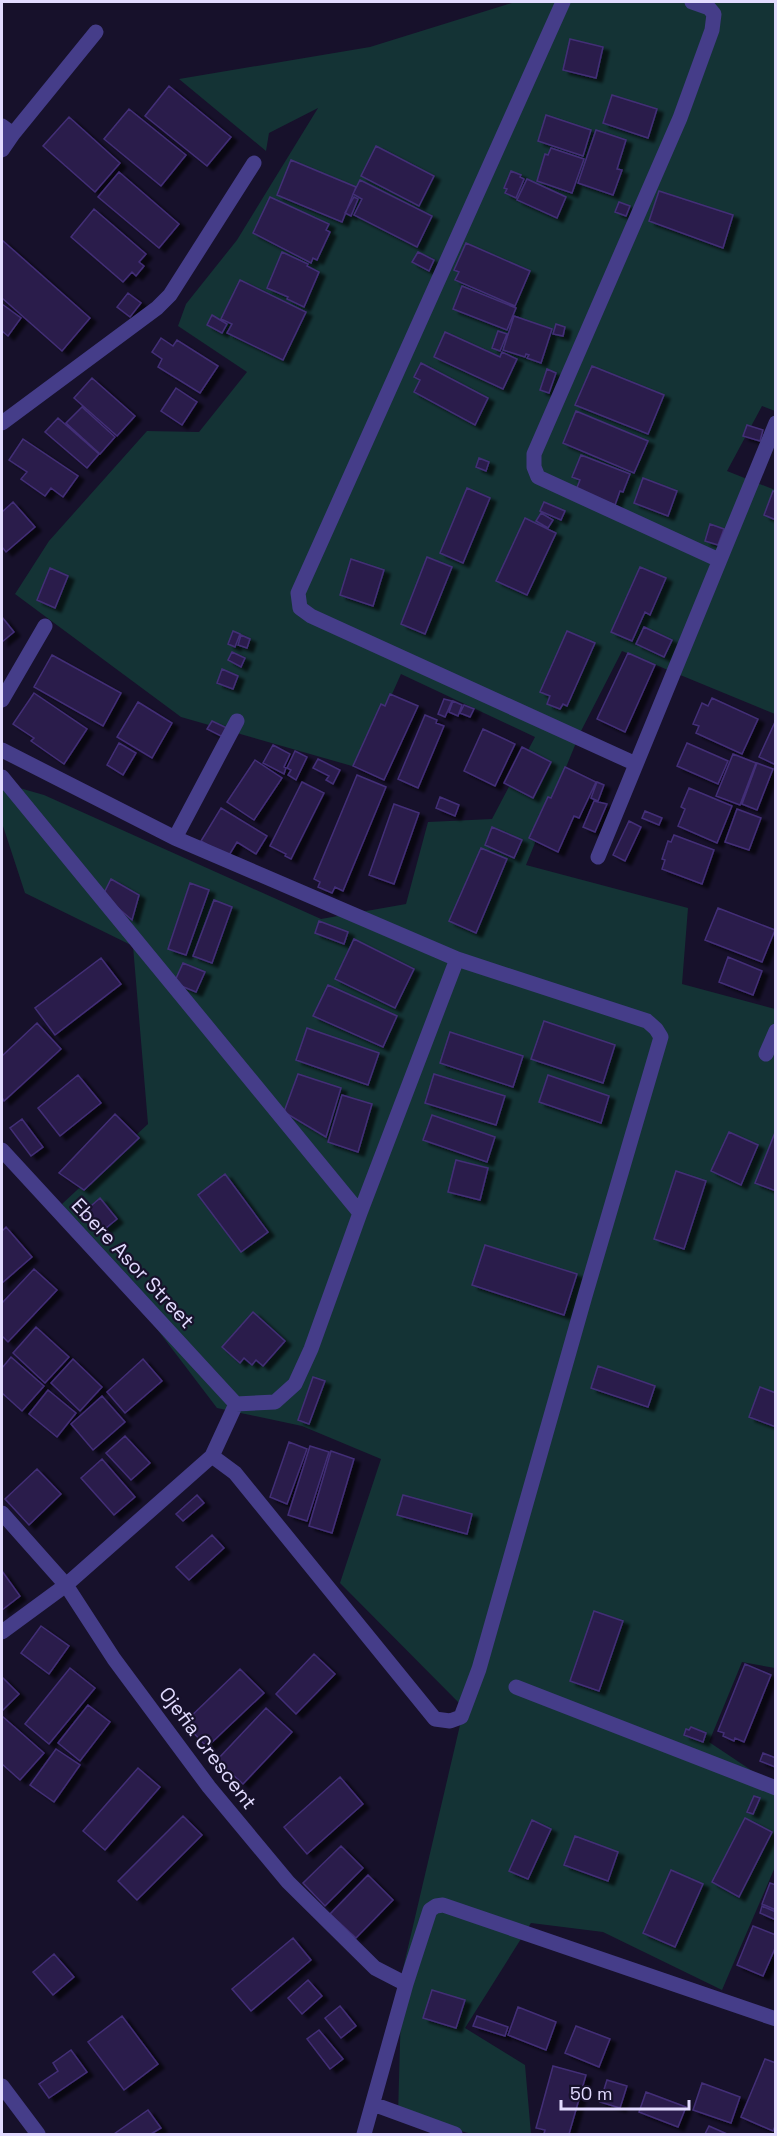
<svg xmlns="http://www.w3.org/2000/svg" width="777" height="2136" font-family="'Space Grotesk',sans-serif">
<defs>
<filter id="shadow"><feDropShadow dx="6" dy="4" stdDeviation="1.5" flood-color="#0009"/></filter>
</defs>
<rect width="100%" height="100%" fill="#17112b"/>
<path fill="#143335" d="M515 2H775V411L762 406 727 471 775 490V714L622 651 580 733 526 865 688 908 682 984 775 1009V1668L742 1662 709 1742 775 1786V1867L722 1990 603 1932 531 1923 465 2028 525 2065 531 2134H472L398 2115 402 1973 464 1708 340 1583 381 1459 302 1426 217 1408 62 1204 148 1124 133 946 25 893 2 823V783L44 795 321 919 406 904 428 822 492 819 535 737 401 674 359 768 181 717 15 594 49 541 147 431 199 432 247 372 178 326 186 304 237 240 318 108 269 133 266 151 179 79 370 47Z"/>
<path fill="#2a1d4c" stroke="#432f77" stroke-width="1.5" filter="url(#shadow)" d="M570 39 603 47 596 78 563 70Z
M169 86 231 137 207 166 145 116Z
M612 95 657 109 648 138 603 123Z
M129 109 186 155 161 186 104 139Z
M546 115 591 130 583 156 538 141Z
M69 117 120 163 95 192 43 146Z
M596 130 626 140 617 169 622 170 613 195 578 183Z
M376 146 434 176 419 206 361 176Z
M551 148 584 159 572 193 537 181 545 154 548 155Z
M291 160 356 187 342 222 277 195Z
M511 171 521 175 520 177 524 179 516 198 505 193 507 189 504 188Z
M119 172 179 224 159 248 98 197Z
M527 179 566 197 557 218 517 200Z
M360 180 432 216 417 247 354 215 362 199 353 194Z
M659 191 733 215 723 248 649 221Z
M270 197 329 224 326 230 330 232 317 260 313 258 311 263 253 233Z
M354 197 358 199 351 216 345 213Z
M619 202 630 206 626 216 615 212Z
M94 209 146 254 139 262 144 266 136 276 132 272 123 282 71 237Z
M2 240 90 318 62 351 2 298Z
M466 243 530 271 515 306 455 280 459 272 454 270Z
M282 252 308 264 307 266 319 272 304 307 287 299 288 297 267 288Z
M418 252 434 260 429 271 412 262Z
M240 280 306 312 283 360 227 333 232 324 221 319Z
M462 286 516 308 507 330 453 309Z
M128 293 141 303 130 317 117 307Z
M2 304 21 318 8 336 2 331Z
M212 315 227 324 222 333 207 325Z
M514 316 552 329 541 363 527 358 529 355 526 354 525 357 503 350Z
M556 324 565 327 563 336 553 334Z
M498 331 507 334 500 351 492 348Z
M445 332 500 357 502 352 517 359 503 389 434 357Z
M161 338 173 346 177 340 218 366 200 393 158 367 162 359 152 352Z
M421 363 488 398 475 425 414 392 420 380 414 377Z
M592 366 664 395 648 434 575 405Z
M547 369 556 373 549 393 540 390Z
M92 378 135 416 117 436 74 398Z
M176 388 197 402 182 425 161 411Z
M82 407 115 437 100 454 66 423Z
M576 411 648 441 634 473 563 443Z
M58 418 99 454 87 468 45 432Z
M747 425 763 430 760 441 743 436Z
M23 439 78 476 63 497 51 488 45 496 21 479 27 472 9 460Z
M581 455 630 474 623 492 620 491 615 505 576 490 580 480 572 477Z
M479 458 489 462 486 471 476 467Z
M643 478 677 491 668 516 634 503Z
M467 488 490 498 463 563 440 553Z
M773 491 776 492V520L764 515Z
M13 502 35 527 6 552 2 547V512Z
M544 502 565 511 561 520 540 511Z
M541 513 553 520 548 528 536 521Z
M525 518 556 533 527 595 496 581Z
M710 524 724 529 718 545 705 541Z
M427 557 452 567 425 634 401 624Z
M351 559 384 570 373 606 340 595Z
M640 567 666 578 650 615 645 612 632 641 611 632Z
M50 568 68 576 55 608 37 600Z
M2 617 14 632 2 642Z
M644 627 672 640 664 657 636 644Z
M233 631 240 634 235 647 228 644Z
M567 631 595 643 567 706 563 704 560 709 547 704 550 696 540 692Z
M241 635 250 639 247 648 238 645Z
M232 652 245 658 241 667 228 660Z
M628 653 655 665 625 732 597 719Z
M52 655 121 693 103 726 34 687Z
M222 669 238 676 233 689 217 683Z
M34 693 87 729 64 764 31 741 34 738 13 724Z
M390 694 418 706 384 780 353 766 381 704 385 706Z
M712 698 758 719 742 754 696 733 699 726 693 724 702 703 708 706Z
M444 699 452 701 445 717 438 714Z
M453 701 462 705 458 716 449 712Z
M138 702 172 723 152 758 117 737Z
M464 705 474 709 470 717 460 713Z
M425 715 437 720 436 723 444 726 418 788 398 779Z
M212 721 227 728 223 737 207 729Z
M775 722H776V765L759 757Z
M483 729 515 744 495 786 464 771Z
M119 743 136 753 123 775 107 765Z
M687 743 728 761 718 784 677 766Z
M273 745 290 754 284 767 286 768 284 774 263 763Z
M522 747 551 762 533 798 504 783Z
M295 751 307 757 296 780 288 775 291 770 287 768Z
M733 754 756 763 740 805 716 796Z
M318 759 340 770 333 784 326 780 329 776 313 768Z
M255 760 282 778 254 820 227 802Z
M757 763 773 769 757 810 742 804Z
M565 767 596 782 579 818 574 816 558 852 529 838 548 797 551 798Z
M357 775 386 787 343 891 335 887 332 893 318 887 320 882 314 879Z
M302 782 324 793 291 859 285 856 286 854 270 846Z
M597 782 604 785 598 801 591 798Z
M689 788 732 806 717 843 678 826 685 809 681 807Z
M440 797 459 805 455 816 436 808Z
M594 801 607 804 595 832 583 827Z
M394 804 419 813 394 884 369 875Z
M221 808 267 836 256 854 237 842 228 857 201 841Z
M737 809 761 818 749 850 725 842Z
M645 811 662 818 659 825 642 818Z
M629 821 641 827 625 861 613 855Z
M492 827 522 840 514 858 485 845Z
M674 835 714 850 702 884 662 869 665 860 662 859 668 841 671 842Z
M481 848 507 859 476 933 449 921Z
M111 879 139 895 132 920 103 895Z
M190 883 209 890 186 955 168 949Z
M214 900 232 907 212 963 193 956Z
M718 908 775 930 762 962 705 940Z
M319 921 348 932 344 944 315 933Z
M354 939 414 969 395 1008 335 979Z
M728 957 762 971 753 995 719 982Z
M101 958 121 984 55 1035 35 1008Z
M183 963 205 972 196 992 174 983Z
M328 985 397 1016 383 1047 313 1016Z
M544 1021 615 1045 603 1083 531 1059Z
M37 1023 61 1049 4 1101 2 1097V1056Z
M307 1028 379 1053 368 1085 296 1060Z
M450 1032 523 1056 513 1087 440 1063Z
M298 1074 341 1088 326 1137 284 1112Z
M434 1074 505 1096 496 1125 425 1103Z
M78 1075 101 1103 60 1136 38 1108Z
M548 1075 609 1096 601 1123 539 1102Z
M342 1095 372 1104 358 1152 328 1142Z
M115 1114 139 1138 84 1190 59 1173Z
M432 1115 495 1137 487 1162 423 1140Z
M22 1119 43 1147 31 1156 10 1128Z
M776 1130V1191L755 1183Z
M729 1132 758 1145 741 1185 711 1171Z
M456 1160 488 1168 480 1200 448 1192Z
M676 1171 706 1181 684 1249 654 1239Z
M225 1174 268 1232 241 1252 198 1195Z
M100 1198 117 1219 100 1233 83 1213Z
M6 1227 32 1257 2 1283V1231Z
M485 1245 577 1274 564 1315 472 1285Z
M34 1269 57 1290 8 1342 2 1336V1303Z
M253 1312 285 1341 263 1366 256 1360 252 1365 244 1358 240 1363 222 1347Z
M36 1327 69 1357 45 1383 13 1353Z
M11 1357 44 1386 22 1411 2 1393V1368Z
M73 1359 102 1387 80 1411 51 1383Z
M143 1359 162 1381 125 1413 107 1392Z
M598 1366 655 1386 648 1407 591 1388Z
M313 1377 325 1381 309 1424 298 1420Z
M760 1387 776 1393V1427L749 1417Z
M48 1390 76 1413 57 1437 29 1414Z
M102 1396 125 1422 93 1450 71 1424Z
M125 1436 150 1463 131 1480 106 1453Z
M289 1442 307 1449 287 1504 270 1497Z
M310 1446 329 1452 307 1521 288 1515Z
M331 1451 354 1459 332 1533 309 1526Z
M102 1459 135 1497 114 1515 81 1478Z
M37 1469 61 1494 29 1525 5 1499Z
M197 1495 204 1503 183 1521 176 1514Z
M403 1495 472 1514 467 1534 397 1515Z
M212 1535 224 1548 189 1580 176 1567Z
M2 1571 20 1596 2 1610Z
M594 1611 623 1621 599 1691 570 1681Z
M41 1626 69 1646 49 1674 21 1653Z
M314 1654 335 1674 296 1714 276 1694Z
M745 1664 771 1675 744 1742 735 1738 734 1741 723 1736 724 1733 718 1731Z
M70 1668 95 1688 49 1744 25 1724Z
M240 1669 264 1693 207 1747 184 1723Z
M2 1677 19 1694 3 1710 2 1708Z
M88 1705 110 1722 80 1761 58 1743Z
M266 1708 292 1732 243 1784 217 1760Z
M2 1716 44 1753 20 1780 2 1764Z
M691 1727 706 1733 703 1742 684 1735 686 1729 689 1730Z
M56 1749 80 1765 54 1802 30 1785Z
M763 1753 776 1758 775 1767 760 1761Z
M138 1768 160 1787 105 1850 83 1831Z
M340 1777 363 1804 307 1854 284 1827Z
M754 1796 760 1798 753 1814 747 1812Z
M183 1816 202 1835 137 1900 118 1881Z
M745 1818 772 1832 739 1897 712 1882Z
M532 1820 551 1829 528 1879 509 1871Z
M575 1836 618 1852 608 1881 564 1865Z
M341 1846 363 1868 325 1906 303 1883Z
M671 1870 703 1884 675 1947 643 1933Z
M368 1875 393 1900 356 1938 330 1914Z
M770 1883 776 1885V1910L762 1904Z
M762 1906 776 1912V1920L760 1913Z
M753 1926 776 1935V1946L763 1976 737 1965Z
M293 1938 311 1960 251 2011 232 1989Z
M54 1954 74 1977 53 1995 33 1972Z
M308 1980 322 1996 302 2014 288 1998Z
M432 1990 465 2000 456 2028 423 2018Z
M340 2006 356 2026 341 2038 325 2018Z
M518 2007 556 2022 546 2050 508 2035Z
M122 2016 158 2064 124 2090 88 2042Z
M477 2016 508 2027 505 2036 473 2026Z
M576 2026 610 2039 599 2067 565 2053Z
M319 2030 343 2059 330 2069 307 2039Z
M71 2050 87 2072 49 2098 39 2084 58 2071 53 2063Z
M765 2059 776 2063V2124L773 2131 741 2117Z
M553 2066 586 2075 569 2134H544L545 2130 536 2128Z
M607 2080 627 2086 620 2108 600 2102Z
M702 2083 740 2097 731 2123 693 2110Z
M646 2092 686 2107 678 2127 639 2112Z
M148 2110 161 2128 151 2134H114Z
M709 2126 727 2134H705Z"/>
<g fill="none" stroke-linecap="round" stroke-linejoin="round">
<path stroke="#453d89" stroke-width="15" d="M563 2 298 593 300 608 311 616 636 764
M692 2 709 8 714 14 712 30 680 118 534 454V467L538 477 719 560
M2 126 13 134 96 32
M2 150 13 134
M2 423 157 308 170 295 254 163
M2 700 45 626
M2 750 175 838 457 959 647 1021 656 1029 661 1037 585 1296 479 1669 461 1717 450 1721 435 1719 235 1473 212 1456
M2 777 360 1213
M175 838 237 721
M598 857 776 423
M766 1054 776 1031
M2 1150 236 1404
M2 1513 66 1585 114 1659 209 1787 288 1882 375 1968 406 1984
M2 1632 66 1585 212 1456 236 1404 275 1402 295 1384 311 1349 360 1213 457 959
M516 1687 776 1788
M2 2086 38 2134
M373 2104 455 2134
M364 2134 406 1984 430 1910 436 1906 443 1905 776 2019"/>
</g>
<g text-anchor="middle" dominant-baseline="central" stroke-width="4.5" stroke-linejoin="round" paint-order="stroke">
<g font-size="20" fill="#e2dbff" stroke="#17112b">
<text transform="translate(133 1263) rotate(47)">Ebere Asor Street</text>
<text transform="translate(208 1748) rotate(53)">Ojefia Crescent</text>
</g>
</g>
<rect width="777" height="2136" fill="none" stroke="#e2dbff" stroke-width="6"/>
<path d="M561 2100v9h128v-9" fill="none" stroke="#e2dbff" stroke-width="3"/>
<text x="570" y="2100" font-size="18" fill="#e2dbff" stroke="#17112b" stroke-width="4.5" paint-order="stroke">50 m</text>
</svg>
